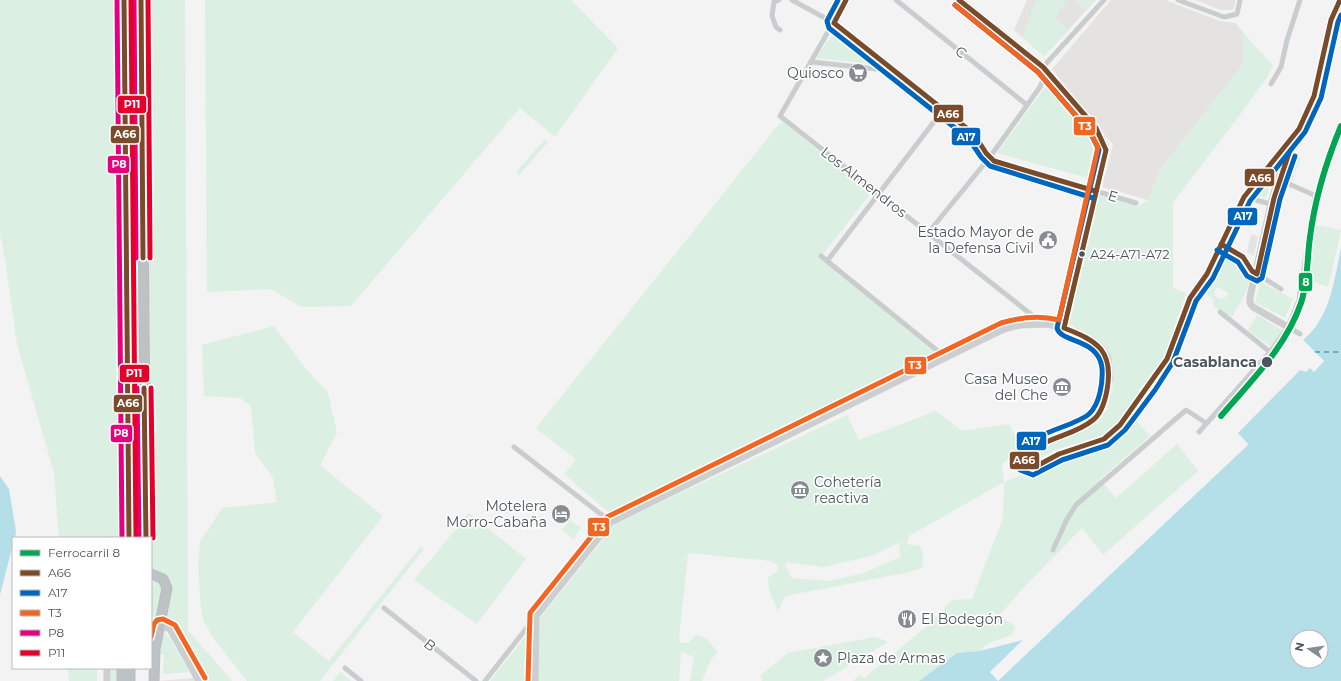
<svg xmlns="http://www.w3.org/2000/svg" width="1341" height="681" font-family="Montserrat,sans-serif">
<rect width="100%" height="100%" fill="#f3f3f3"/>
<path fill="#e4e3e1" d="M1027 0H1096L1044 56 1014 30Z
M1111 0H1165L1220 21 1235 23 1242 31 1244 63 1161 168 1148 200 1102 187 1113 145 1052 69Z
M1195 0H1236L1233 10H1221Z
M194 678 195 681H158Z"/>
<path fill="#e5e4e4" d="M1251 234 1258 236 1254 256 1247 252Z"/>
<path fill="#dbefe2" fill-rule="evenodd" d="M0 0H114L119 538H59L54 473 17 344 3 247 0 235Z
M129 0H136L139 538H133Z
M147 0H185L188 630 232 681H203L165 616 169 586 151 569Z
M205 0H571L618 48 555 137 520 108 351 306 301 307 271 289 207 292Z
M1036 0H1067L1055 18 1069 30 1044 56 1022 37Z
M1075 0H1096L1085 10Z
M836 29 882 65 816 58Z
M1242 31 1273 66 1266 79 1239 116 1173 203V288L1186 293 1166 353 1153 375 1111 430 1099 437 1055 450 1038 459 1033 458V454L1069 434 1098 423 1107 409 1113 385V367L1109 355 1069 323 1068 316 1097 195 1139 206 1148 200 1161 168 1244 63Z
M1047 85 1096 148 1088 178 997 153Z
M783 122 871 193 820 258 936 354 608 512 564 474 576 460 536 428 779 124Z
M544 140 548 142 519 175 516 172Z
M1288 148 1275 172 1266 198 1253 193Z
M1290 153 1301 158 1292 181H1288L1287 178Z
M1315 225 1341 230 1328 287 1307 279Z
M1227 251C1263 268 1248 291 1232 317L1213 306V299L1201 290 1222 253ZM1217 287 1228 293 1225 298 1220 299 1215 296 1214 292Z
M1068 265 1072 266 1068 283 1064 282Z
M1261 282 1293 299 1285 318 1255 302Z
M1257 315 1280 329 1282 332 1271 347 1248 330Z
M274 326 307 370 328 393 337 433 320 465 383 516 293 632 329 661 421 546 424 549 320 681H247L214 639 204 622 201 609 198 564 200 542 222 508 277 502 273 478 255 453 251 406 240 398 204 396 202 345Z
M936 411 962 431 1009 424 1022 448 1002 464 1004 482 1086 449 1102 445 1120 431 1133 417 1150 436 1100 479 1116 498 1177 444 1198 471 1103 555 1082 528 1025 586 999 616 1015 626 1012 635 988 643 980 651 957 653 919 681H853L860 675 864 678 932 622 952 600 972 599 1003 518 1004 482 909 536 907 544 920 546 923 554V567L910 572 785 596 778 611 769 590 768 577 777 572 778 566 771 561 688 553 679 638 681 643H688L696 635 707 639 718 653 711 659 702 681H690L694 657 681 652 679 681H490L616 523 847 415 859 440ZM899 543 900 557 864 573 828 581 792 578 786 567V562L823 567 871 556Z
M469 513 526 559 477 624 414 580Z
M570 520 581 528 574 539 562 530Z
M154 582H161L164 587 154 636 151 584Z
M164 632 170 638 189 672 163 674 164 655 160 654 161 634Z
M875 637 888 642 823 681H762L761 675 788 653Z
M68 668H97V681H69Z
M111 668H118V681H111Z
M340 672 351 681H333Z"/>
<path fill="#b4dee8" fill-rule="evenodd" d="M1341 248V681H919L957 653 980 651 1023 640 990 672 998 680 1248 445 1238 433 1300 370 1306 372 1310 368 1314 371 1324 361 1303 340C1331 317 1334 280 1341 248ZM1297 637H1321V661H1297Z
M0 476 9 489 16 531 15 538H13V544L0 595Z"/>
<path fill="#f3f3f3" d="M1303 340 1324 361 1314 372 1310 368 1312 366 1314 369 1322 361 1301 341Z
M1240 435 1248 444 998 681 990 672 1024 639V642L993 672 998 678 1245 444 1239 437Z"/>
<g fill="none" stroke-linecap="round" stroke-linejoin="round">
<path stroke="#1c7f97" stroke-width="1" stroke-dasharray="5 4" stroke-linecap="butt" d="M1315 352H1341"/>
<g stroke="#b9bdc1" stroke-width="11">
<path id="highway" d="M124 0 129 538
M141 0 146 538
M151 574 163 579 167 588 155 649 154 681
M122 668V681
M130 668V681"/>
</g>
<path stroke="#cacdce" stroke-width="5" d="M779 0 774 2 772 16 776 27 780 30
M792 0 834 23 974 134 986 153 994 161 1136 203
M846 0 780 116 1042 323
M896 0 1027 105
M1178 0 1224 17 1237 14 1240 0
M812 62 894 71
M1043 67 1104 0
M1271 84 1281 67 1287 40 1300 0
M1278 179 1316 196
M1244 197 1271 204
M928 233 990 157 1040 87 1047 71
M821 256 945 357
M827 261 943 110
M1257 274 1281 289
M1220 312 1270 352
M1288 327 1300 334
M1199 432 1270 352 1288 327 1299 300 1315 196
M514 447 611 522
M1053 550 1066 521 1076 505 1186 410 1206 423
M384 608 476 681
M345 668 361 681
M485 681 536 616"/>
<path stroke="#ccced0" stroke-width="7" d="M959 0 1043 67 1096 128 1105 145 1106 150 1078 263 1064 328
M1221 244 1243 257 1252 271 1257 274
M1047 324 1059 319 1067 312
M1288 327 1253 307 1250 303V297L1271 204 1278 179 1297 135
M161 626 170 629 199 681
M107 668V681
M535 681 536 616 611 522 979 341 1004 329 1020 325 1047 324 1076 332 1101 348 1108 358 1110 378 1101 411 1092 420 1051 438 1028 453 1024 459 1026 466 1033 468 1059 454 1104 439 1120 425 1149 386 1167 359 1190 298 1207 274 1244 197 1299 129 1314 96 1331 20 1340 0"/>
<use href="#highway" stroke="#bdc2c5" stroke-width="9"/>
<g stroke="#fff" stroke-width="8">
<path id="bus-1" d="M124 0 129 538
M141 0 143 258
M846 0 834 23 974 134 986 153 994 161 1095 191
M959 0 1043 67 1096 128 1106 150 1064 328C1098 341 1114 351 1107 390 1105 401 1102 413 1093 420 1071 438 1044 435 1024 459L1026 466 1033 468 1059 454 1104 439 1120 425 1167 359 1190 298 1207 274 1244 197 1299 129 1314 96 1331 20 1340 0
M1221 244 1243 257 1252 271 1257 274 1274 198 1289 153
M144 388 146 538"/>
</g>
<g stroke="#fff" stroke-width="8">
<path id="bus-2" d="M838 0 827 21 829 28 969 139 981 157 990 166 1093 198
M955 5 1038 72 1090 132 1099 150 1057 328C1060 343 1099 338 1102 368 1103 382 1100 404 1089 414 1071 430 1006 435 1020 470L1033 475 1062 460 1108 445 1125 430 1155 390 1173 362 1196 301 1213 278 1250 201 1305 132 1321 98 1338 22 1341 15
M1217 250 1238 262 1247 276 1257 281 1262 278 1280 199 1295 156"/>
</g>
<g stroke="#fff" stroke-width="8">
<path id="bus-3" d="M151 637 154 624 157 620 163 619 175 625 205 678
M528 681 530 613 607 517 1001 323C1021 317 1039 315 1059 320L1098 147 1090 132 1038 72 955 5"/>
</g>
<g stroke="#fff" stroke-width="8">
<path id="bus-4" d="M117 0 122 538
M134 0 136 258
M137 388 139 538"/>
</g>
<g stroke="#fff" stroke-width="8">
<path id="bus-5" d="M131 0 136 538
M148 0 150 258
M151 388 153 538"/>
</g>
<use href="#bus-1" stroke="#7a4b2a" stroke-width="5"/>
<use href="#bus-2" stroke="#0065bd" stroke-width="5"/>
<use href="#bus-3" stroke="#f26522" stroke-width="5"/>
<use href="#bus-4" stroke="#e5007d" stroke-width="5"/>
<use href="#bus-5" stroke="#e4002b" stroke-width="5"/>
<g stroke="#fff" stroke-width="9">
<path id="rail-1" d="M1221 416C1251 381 1286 347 1301 303 1308 282 1307 258 1310 237 1315 198 1326 162 1341 126"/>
</g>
<use href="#rail-1" stroke="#00a651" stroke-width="6"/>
</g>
<defs>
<g id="supermarket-disc" transform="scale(1)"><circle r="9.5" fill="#868c92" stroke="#fff"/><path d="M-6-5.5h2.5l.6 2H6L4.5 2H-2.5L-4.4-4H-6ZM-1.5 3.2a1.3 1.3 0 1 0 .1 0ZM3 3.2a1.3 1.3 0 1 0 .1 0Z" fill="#fff"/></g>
<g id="civic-disc" transform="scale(1)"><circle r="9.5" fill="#868c92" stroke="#fff"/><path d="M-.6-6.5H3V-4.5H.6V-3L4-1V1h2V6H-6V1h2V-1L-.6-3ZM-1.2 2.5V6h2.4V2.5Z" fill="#fff"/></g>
<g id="museum-disc" transform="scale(1)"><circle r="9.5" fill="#868c92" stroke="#fff"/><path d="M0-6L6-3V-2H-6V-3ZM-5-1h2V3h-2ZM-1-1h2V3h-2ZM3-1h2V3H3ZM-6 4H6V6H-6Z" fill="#fff"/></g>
<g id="hotel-disc" transform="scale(1)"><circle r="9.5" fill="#868c92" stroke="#fff"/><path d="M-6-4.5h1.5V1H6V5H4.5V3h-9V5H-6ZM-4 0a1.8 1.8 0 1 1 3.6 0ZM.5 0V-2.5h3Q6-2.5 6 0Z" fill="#fff"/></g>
<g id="restaurant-disc" transform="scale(1)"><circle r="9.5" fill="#868c92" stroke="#fff"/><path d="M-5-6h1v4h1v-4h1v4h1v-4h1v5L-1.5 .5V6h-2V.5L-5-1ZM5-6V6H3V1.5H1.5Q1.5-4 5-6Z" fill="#fff"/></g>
<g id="sight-disc" transform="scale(1)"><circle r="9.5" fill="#868c92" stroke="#fff"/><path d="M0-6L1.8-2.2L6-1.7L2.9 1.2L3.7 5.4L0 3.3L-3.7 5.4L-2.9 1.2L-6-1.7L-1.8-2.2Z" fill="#fff"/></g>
</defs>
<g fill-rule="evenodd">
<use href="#supermarket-disc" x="858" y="73"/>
<use href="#civic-disc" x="1048" y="240"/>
<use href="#museum-disc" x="1062" y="387"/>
<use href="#museum-disc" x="800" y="490"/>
<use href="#hotel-disc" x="561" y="514"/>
<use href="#restaurant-disc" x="907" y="619"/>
<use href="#sight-disc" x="823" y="658"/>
</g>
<g fill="#4c555d" stroke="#fff" stroke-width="1.5">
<circle cx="1082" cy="254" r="3.5"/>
<circle cx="1267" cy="362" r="6"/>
</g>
<g text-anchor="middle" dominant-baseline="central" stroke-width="3.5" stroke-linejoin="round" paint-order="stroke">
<g font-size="13" fill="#4c555d" stroke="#fff" text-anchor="start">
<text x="1090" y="254">A24-A71-A72</text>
</g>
<g font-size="14" fill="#4c555d" stroke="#fff">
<text transform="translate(961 52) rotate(39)">C</text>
<text transform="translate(864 182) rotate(38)">Los Almendros</text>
<text transform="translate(1113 196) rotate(17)">E</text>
<text transform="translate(430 645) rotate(39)">B</text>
</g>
<g font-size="14" fill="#4c555d" stroke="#fff" text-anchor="end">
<text x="844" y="73">Quiosco</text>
<text x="1034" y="232">Estado Mayor de<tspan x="1034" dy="16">la Defensa Civil</tspan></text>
<text x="1048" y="379">Casa Museo<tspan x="1048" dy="16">del Che</tspan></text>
<text x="814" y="482" text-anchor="start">Cohetería<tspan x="814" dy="16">reactiva</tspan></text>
<text x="547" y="506">Motelera<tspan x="547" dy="16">Morro-Cabaña</tspan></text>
<text x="921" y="619" text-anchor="start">El Bodegón</text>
<text x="837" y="658" text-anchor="start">Plaza de Armas</text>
</g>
<g font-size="14" font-weight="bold" fill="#4c555d" stroke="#fff" text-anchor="end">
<text x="1257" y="362">Casablanca</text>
</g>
</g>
<g stroke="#fff" stroke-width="1.5">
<rect x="117" y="95" width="30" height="19" rx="4" fill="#e4002b"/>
<rect x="933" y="104" width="31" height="19" rx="4" fill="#7a4b2a"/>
<rect x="1073" y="116" width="23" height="20" rx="4" fill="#f26522"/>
<rect x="110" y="125" width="30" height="19" rx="4" fill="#7a4b2a"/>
<rect x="951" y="127" width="30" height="19" rx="4" fill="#0065bd"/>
<rect x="107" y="155" width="23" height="19" rx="4" fill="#e5007d"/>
<rect x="1244" y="168" width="31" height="19" rx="4" fill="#7a4b2a"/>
<rect x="1227" y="207" width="31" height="19" rx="4" fill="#0065bd"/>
<rect x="1298" y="272" width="15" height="20" rx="4" fill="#00a651"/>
<rect x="904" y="356" width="23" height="19" rx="4" fill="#f26522"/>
<rect x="119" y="364" width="31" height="19" rx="4" fill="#e4002b"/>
<rect x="113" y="394" width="30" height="19" rx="4" fill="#7a4b2a"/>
<rect x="110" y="424" width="23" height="19" rx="4" fill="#e5007d"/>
<rect x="1016" y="431" width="31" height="20" rx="4" fill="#0065bd"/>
<rect x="1009" y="451" width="31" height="19" rx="4" fill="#7a4b2a"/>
<rect x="587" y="517" width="23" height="20" rx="4" fill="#f26522"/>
</g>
<g font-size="11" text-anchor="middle" font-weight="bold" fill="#fff">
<text x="132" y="108">P11</text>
<text x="948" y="118">A66</text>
<text x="1085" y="130">T3</text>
<text x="125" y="138">A66</text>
<text x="966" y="141">A17</text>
<text x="119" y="168">P8</text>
<text x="1260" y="182">A66</text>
<text x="1243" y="220">A17</text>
<text x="1306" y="286">8</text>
<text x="915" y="369">T3</text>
<text x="134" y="377">P11</text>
<text x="128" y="407">A66</text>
<text x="121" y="437">P8</text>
<text x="1031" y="445">A17</text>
<text x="1024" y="464">A66</text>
<text x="599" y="531">T3</text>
</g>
<rect x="12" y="537" width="140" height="132" fill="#ffffff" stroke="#b7bbbe"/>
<rect x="20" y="550" width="20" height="6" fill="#00a651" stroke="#b7bbbe"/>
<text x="48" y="557" font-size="12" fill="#4c555d">Ferrocarril 8</text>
<rect x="20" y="570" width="20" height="6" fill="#7a4b2a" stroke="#b7bbbe"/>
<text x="48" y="577" font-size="12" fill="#4c555d">A66</text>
<rect x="20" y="590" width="20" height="6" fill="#0065bd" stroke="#b7bbbe"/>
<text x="48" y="597" font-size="12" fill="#4c555d">A17</text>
<rect x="20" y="610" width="20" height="6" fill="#f26522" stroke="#b7bbbe"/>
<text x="48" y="617" font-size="12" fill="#4c555d">T3</text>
<rect x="20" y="630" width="20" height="6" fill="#e5007d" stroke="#b7bbbe"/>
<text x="48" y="637" font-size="12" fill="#4c555d">P8</text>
<rect x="20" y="650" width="20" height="6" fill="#e4002b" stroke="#b7bbbe"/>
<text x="48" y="657" font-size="12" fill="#4c555d">P11</text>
<g transform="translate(1309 649) rotate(283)"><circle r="19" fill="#ffffff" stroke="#b7bbbe"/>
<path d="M0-3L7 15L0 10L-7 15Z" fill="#868c92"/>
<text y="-6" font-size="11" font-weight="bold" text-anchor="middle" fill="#4c555d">N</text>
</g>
</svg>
